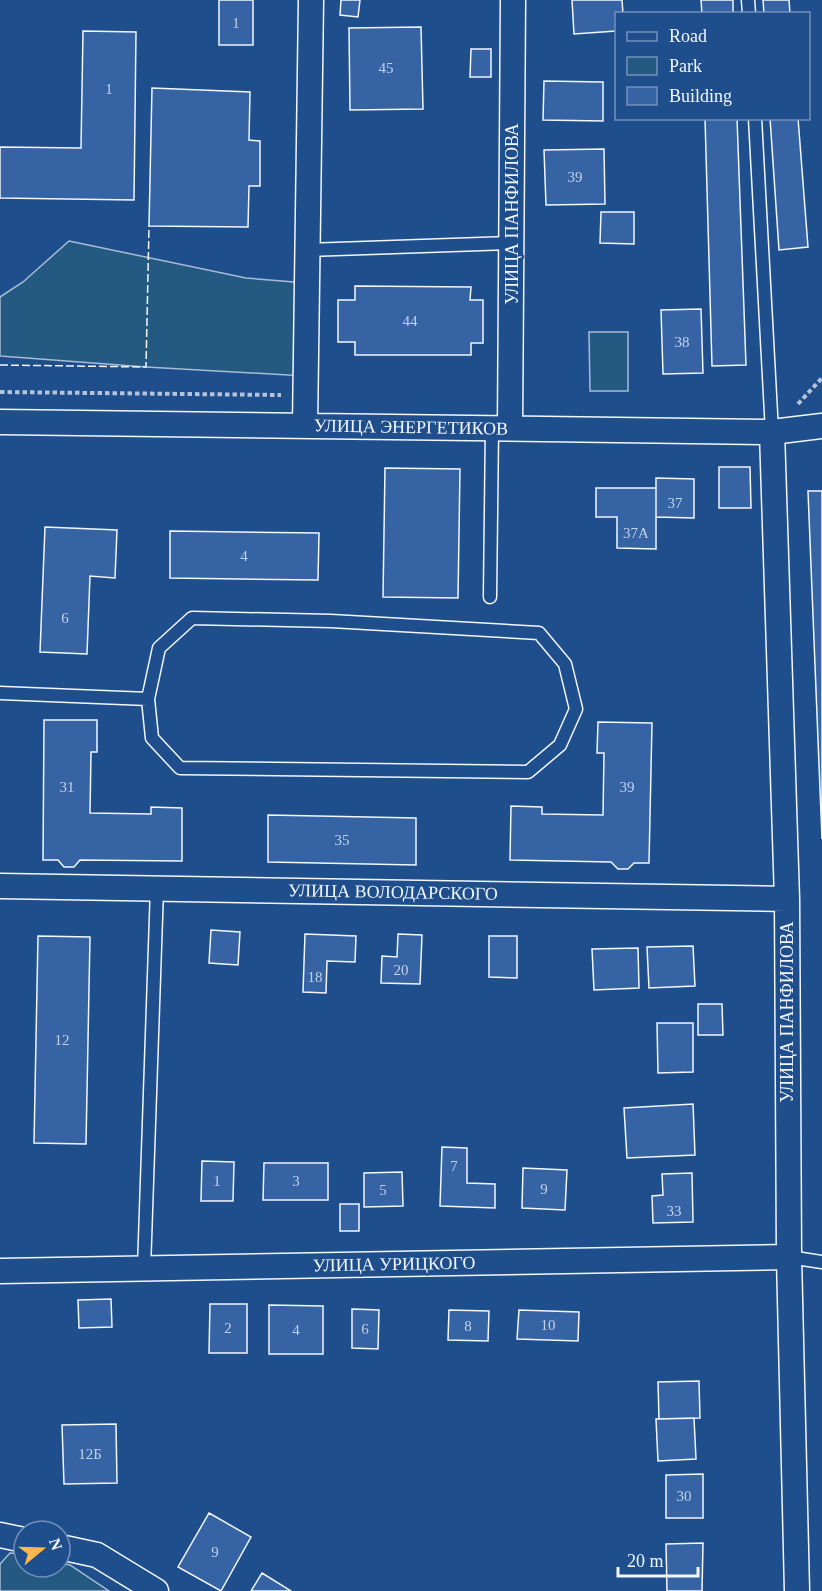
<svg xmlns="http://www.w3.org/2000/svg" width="822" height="1591" font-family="'Times New Roman',serif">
<rect width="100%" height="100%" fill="#1f4e8c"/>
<path fill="#245a82" stroke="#a8bbd7" stroke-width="1.5" d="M69 241 246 278 306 283 305 376 146 367 0 356V297L23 282Z
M589 332H628V391H590Z
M10 1553 24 1554V1567H60V1563L70 1565 109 1591H0V1564Z"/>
<path fill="#3563a3" stroke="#f2f6ff" stroke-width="1.5" d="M219 0H253V45H219Z
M341 0H360L358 17 340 15Z
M572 0H622L623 14H616V31L574 34Z
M701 0H733V14H702Z
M763 0H789L790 14H764Z
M421 27 423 109 350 110 349 28Z
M83 31 136 32 134 200 0 198V147L81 148Z
M471 49H491V77H470Z
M544 81 603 82V121L543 120Z
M152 88 250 92 249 140 260 141V186H249L248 227 149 226Z
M705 118H737L746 365 712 366Z
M770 118H798L808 247 779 250Z
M604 149 605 204 546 205 544 150Z
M601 212H634V244L600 243Z
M355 286 471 287 470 300H483V343H471V355H355V342H338V300H355Z
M701 309 703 373 663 374 661 310Z
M719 467H750L751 508H719Z
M385 468 460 469 458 598 383 597Z
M656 478 694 479V518L656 517Z
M596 488H656V549L617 548V517H596Z
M808 491H822V839Z
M45 527 117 530 115 578 90 576 87 654 40 652Z
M170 531 319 533 318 580 170 578Z
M44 720H97V752H91L90 813 151 814V807L182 808V861L80 860 74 867H64L58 860H43Z
M598 722 652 723 649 863H634L628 869H618L611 862 510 860 511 806 542 807V814L603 815 604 753H597Z
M268 815 416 818V865L268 862Z
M211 930 240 932 238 965 209 963Z
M305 934 356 936 355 962 327 961 326 993 303 992Z
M398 934 422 935 420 984 381 983 382 956 397 957Z
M38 936 90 937 86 1144 34 1143Z
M489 936H517V978L489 977Z
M693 946 695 986 649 988 647 947Z
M638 948 639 988 594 990 592 949Z
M698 1004H722L723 1035H698Z
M657 1023H693V1072L658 1073Z
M693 1104 695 1155 627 1158 624 1108Z
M442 1147 467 1148V1183L495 1184V1208L440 1206Z
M202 1161 234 1162 233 1201H201Z
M264 1163H328V1200H263Z
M523 1168 567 1170 565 1210 522 1208Z
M402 1172 403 1206 364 1207V1173Z
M692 1173 693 1222 653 1223 652 1196 663 1195 662 1174Z
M340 1204H359V1231H340Z
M111 1299 112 1327 79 1328 78 1300Z
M210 1304H247V1353H209Z
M269 1305 323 1306V1354H269Z
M352 1309 379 1310 378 1349 352 1348Z
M449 1310 489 1311 488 1341 448 1340Z
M519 1310 579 1312 578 1341 517 1339Z
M699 1381 700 1418 659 1419 658 1382Z
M694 1418 696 1459 658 1461 656 1419Z
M116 1424 117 1483 64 1484 62 1425Z
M703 1474V1518H666V1475Z
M209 1513 251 1537 221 1591 178 1567Z
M703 1543 702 1591H667L666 1544Z
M262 1573 291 1591H251Z"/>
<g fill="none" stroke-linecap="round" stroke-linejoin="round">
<g stroke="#f2f6ff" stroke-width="15">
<path id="service" d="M748 0 749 14
M755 118 772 432
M307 250 512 243
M490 597 492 428
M192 618 331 621 539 633 565 664 576 709 560 745 528 772 180 768 152 738 148 699 159 648Z
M0 693 148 699
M789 1257 822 1262
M144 1269 157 888"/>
</g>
<g stroke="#f2f6ff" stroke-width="27">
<path id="minor" d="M0 422 772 432 822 426
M305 426 311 0
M510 428 513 0
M772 432 787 899 789 1257 797 1591
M0 886 787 899
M0 1271 789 1257
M0 1535 24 1540
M60 1547 97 1555 156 1591"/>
</g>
<path stroke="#b3c4dc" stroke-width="4" stroke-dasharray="4.5 3" stroke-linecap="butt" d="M0 392 281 395
M798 404 822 378"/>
<use href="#service" stroke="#1f4e8c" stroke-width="12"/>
<use href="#minor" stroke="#1f4e8c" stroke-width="24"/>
<path stroke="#f2f6ff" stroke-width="1.5" stroke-dasharray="8 3" stroke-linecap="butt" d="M0 365 146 367 149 226"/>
</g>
<g text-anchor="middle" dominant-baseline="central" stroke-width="4.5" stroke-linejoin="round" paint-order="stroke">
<g font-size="15" fill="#c3d1e8">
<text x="236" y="23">1</text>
<text x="386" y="68">45</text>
<text x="109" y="89">1</text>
<text x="575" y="177">39</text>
<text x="410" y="321">44</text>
<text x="682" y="342">38</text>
<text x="675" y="503">37</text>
<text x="636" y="533">37А</text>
<text x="244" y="556">4</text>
<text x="65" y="618">6</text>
<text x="67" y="787">31</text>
<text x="627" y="787">39</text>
<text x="342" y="840">35</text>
<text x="401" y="970">20</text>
<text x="315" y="977">18</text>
<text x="62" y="1040">12</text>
<text x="454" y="1166">7</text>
<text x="217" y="1181">1</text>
<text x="296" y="1181">3</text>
<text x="544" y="1189">9</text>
<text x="383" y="1190">5</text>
<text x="674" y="1211">33</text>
<text x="548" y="1325">10</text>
<text x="468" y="1326">8</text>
<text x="228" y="1328">2</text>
<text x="365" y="1329">6</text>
<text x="296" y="1330">4</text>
<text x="90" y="1454">12Б</text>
<text x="684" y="1496">30</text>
<text x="215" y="1552">9</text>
</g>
<g font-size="18" fill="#f2f6ff" stroke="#1f4e8c">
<text transform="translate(512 214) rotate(-90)">УЛИЦА ПАНФИЛОВА</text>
<text transform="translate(411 427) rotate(1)">УЛИЦА ЭНЕРГЕТИКОВ</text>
<text transform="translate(393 892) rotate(1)">УЛИЦА ВОЛОДАРСКОГО</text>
<text transform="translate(787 1012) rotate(-90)">УЛИЦА ПАНФИЛОВА</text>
<text transform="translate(394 1264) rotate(-1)">УЛИЦА УРИЦКОГО</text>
</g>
</g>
<rect x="615" y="12" width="195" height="108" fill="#1f4e8c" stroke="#7391ba" stroke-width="1.5"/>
<rect x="627" y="32" width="30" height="9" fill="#1f4e8c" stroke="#7391ba" stroke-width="1.5"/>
<text x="669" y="42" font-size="18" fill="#f2f6ff">Road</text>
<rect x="627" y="57" width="30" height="18" fill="#245a82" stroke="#7391ba" stroke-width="1.5"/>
<text x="669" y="72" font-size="18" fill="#f2f6ff">Park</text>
<rect x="627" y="87" width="30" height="18" fill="#3563a3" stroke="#7391ba" stroke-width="1.5"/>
<text x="669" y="102" font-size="18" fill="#f2f6ff">Building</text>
<g transform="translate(42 1549) rotate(71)"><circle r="28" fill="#1f4e8c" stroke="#7391ba" stroke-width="1.5"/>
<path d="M0-4.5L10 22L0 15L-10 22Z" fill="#ffb74d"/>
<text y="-9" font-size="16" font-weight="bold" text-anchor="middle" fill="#f2f6ff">N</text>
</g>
<path d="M618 1567v9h80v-9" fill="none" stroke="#f2f6ff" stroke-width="3"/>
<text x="627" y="1567" font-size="18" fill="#f2f6ff" stroke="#1f4e8c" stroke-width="4.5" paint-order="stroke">20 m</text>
</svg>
